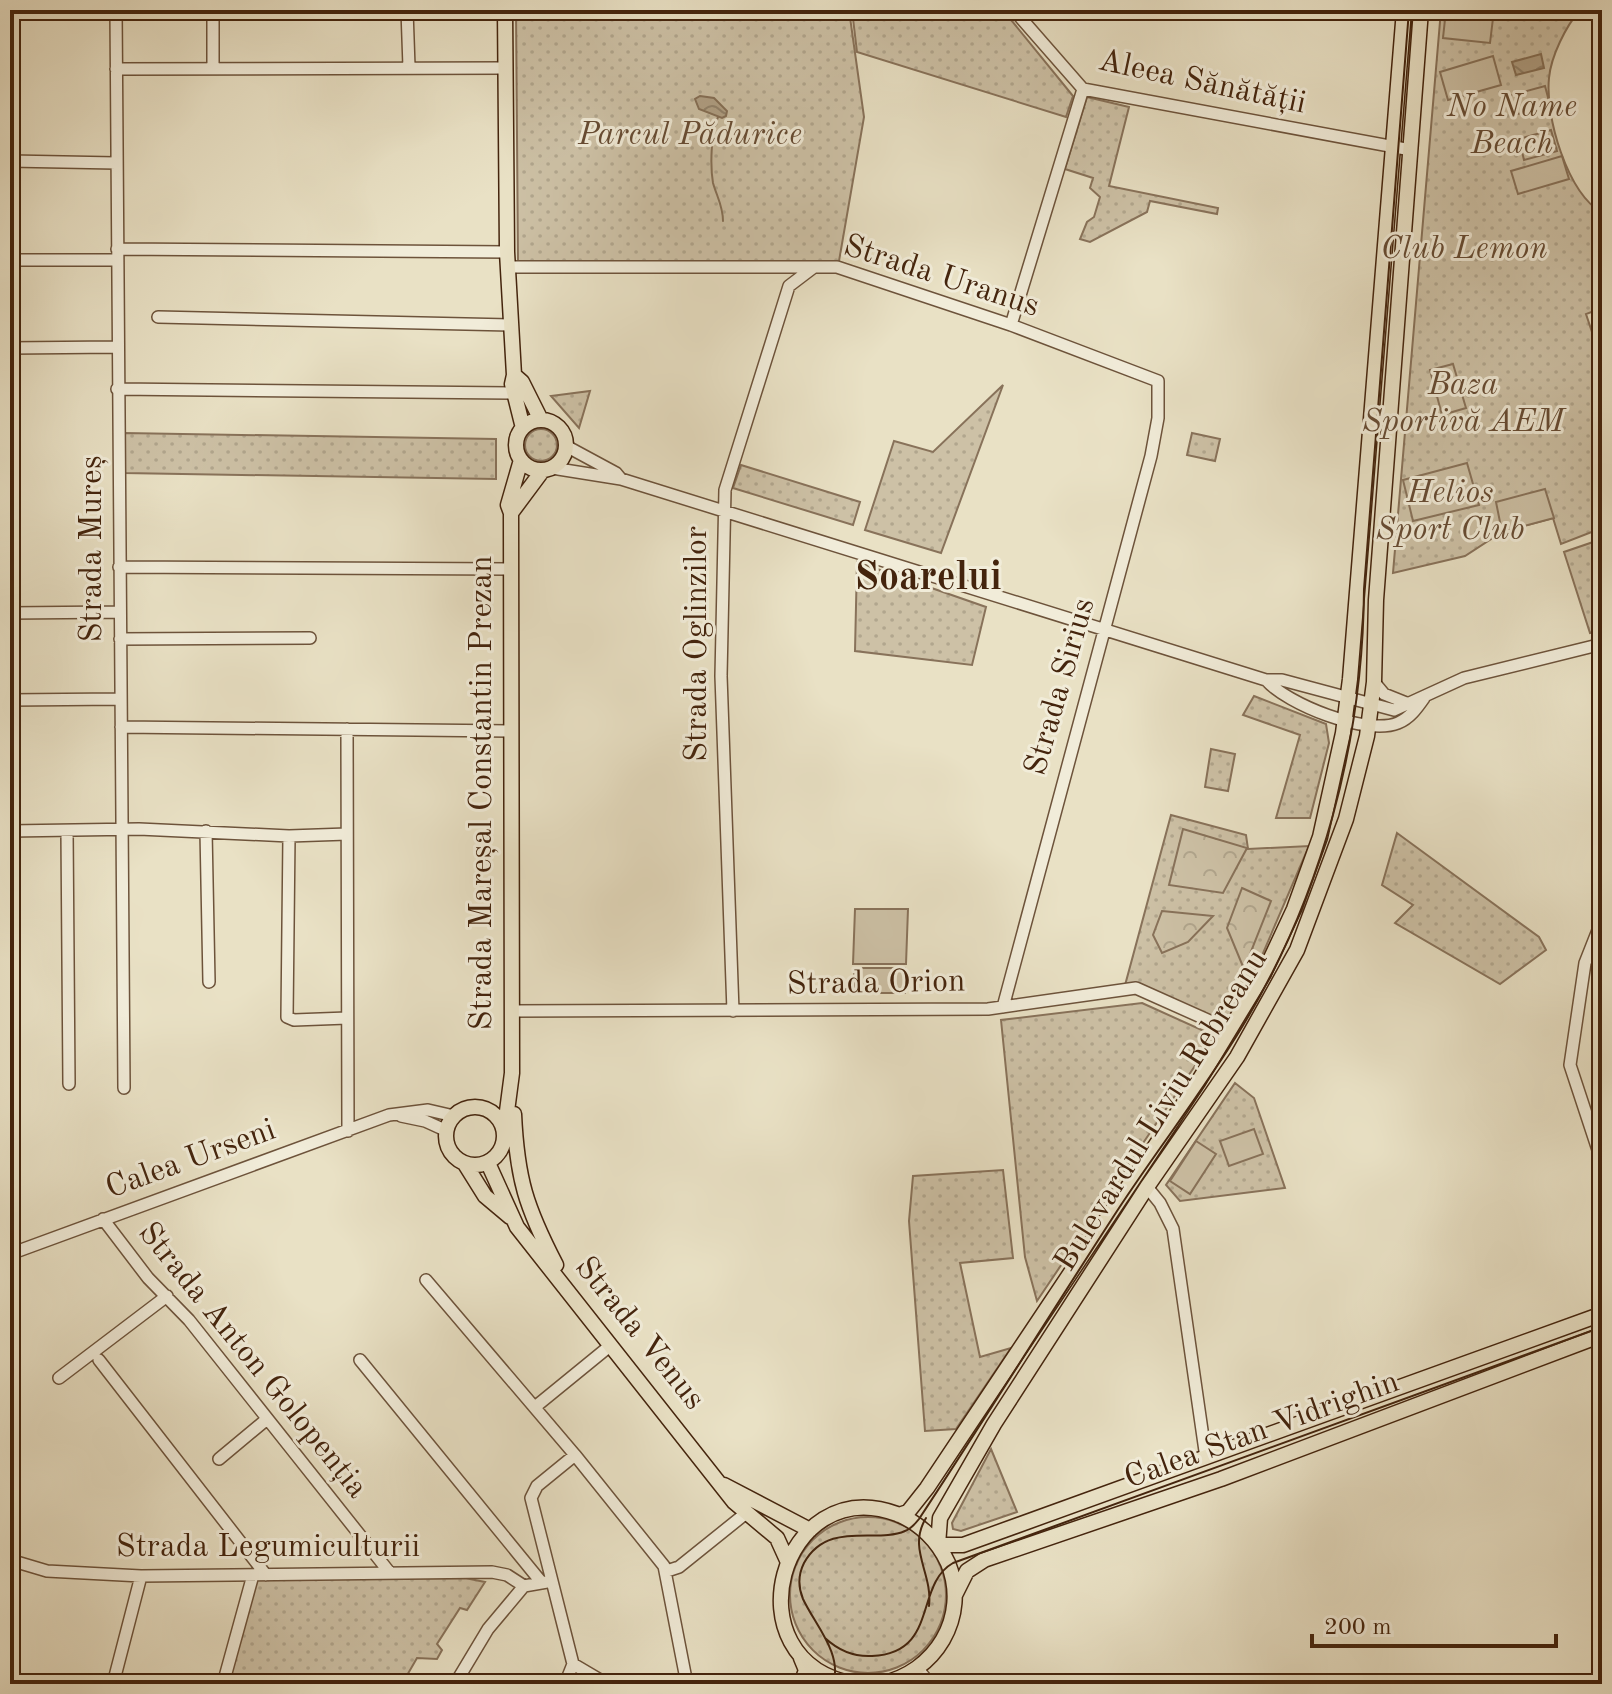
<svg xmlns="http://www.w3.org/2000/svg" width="1612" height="1694" font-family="'Old Standard TT',serif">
<defs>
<pattern id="grass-dots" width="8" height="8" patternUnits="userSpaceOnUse" patternTransform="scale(2)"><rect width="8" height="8" fill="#cdc1a6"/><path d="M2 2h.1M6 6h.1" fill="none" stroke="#b1a68e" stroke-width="1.8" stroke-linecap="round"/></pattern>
<pattern id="forest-crowns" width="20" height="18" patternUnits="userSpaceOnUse" patternTransform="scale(2)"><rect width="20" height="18" fill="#cdc1a6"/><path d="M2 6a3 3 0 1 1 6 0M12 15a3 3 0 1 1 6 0" fill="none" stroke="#b1a68e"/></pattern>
<pattern id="water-waves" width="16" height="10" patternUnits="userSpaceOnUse" patternTransform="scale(2)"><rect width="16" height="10" fill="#b1a186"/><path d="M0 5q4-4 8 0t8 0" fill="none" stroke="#92836c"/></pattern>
</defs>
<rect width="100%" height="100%" fill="#e9e1c5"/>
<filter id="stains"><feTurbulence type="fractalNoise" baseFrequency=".0025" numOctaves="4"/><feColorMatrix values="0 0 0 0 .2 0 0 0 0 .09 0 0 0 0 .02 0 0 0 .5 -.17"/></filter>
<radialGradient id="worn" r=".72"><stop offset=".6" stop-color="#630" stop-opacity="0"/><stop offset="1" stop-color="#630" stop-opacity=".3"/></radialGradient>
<path fill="url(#grass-dots)" stroke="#88725a" stroke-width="2" d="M516 10H849L864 117 839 261 518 262Z
M852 10H1003L1073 96 1066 117 857 52Z
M1441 10H1580C1566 26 1551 56 1549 78 1545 117 1567 192 1602 213V308L1586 314 1602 362V528L1561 544 1553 518 1502 532 1465 556 1393 573Z
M1087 97 1129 107 1109 186 1218 208 1217 214 1150 201 1147 212 1090 242 1080 239 1087 222 1094 217 1100 197 1090 188 1093 178 1065 169Z
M1003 385 941 553 865 530 894 441 933 452Z
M590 391 579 428 551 396Z
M525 445a16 16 0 1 1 32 0a16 16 0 1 1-32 0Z
M124 433 496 439V479L124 473Z
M1192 433 1220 439 1215 461 1187 455Z
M741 465 860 502 853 525 733 488Z
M1602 539V630L1590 633 1564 552Z
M857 562 986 607 972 665 855 651Z
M1254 696 1326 724 1329 743 1310 818H1276L1300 735 1243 715Z
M1211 749 1235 754 1228 791 1205 787Z
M1171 815 1246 835 1248 849 1309 846 1230 1030 1124 989Z
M1397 833 1539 937 1546 950 1500 984 1395 923 1413 905 1382 885Z
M1142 1003 1215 1036 1037 1301 1025 1257 1001 1020Z
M1235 1083 1254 1098 1285 1188 1180 1201 1166 1185Z
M1003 1170 1013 1258 960 1263 980 1357 1011 1348 956 1429 925 1431 909 1221 913 1176Z
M991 1449 1017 1512 961 1531 953 1529 952 1523Z
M790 1595a78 78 0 1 1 156 0a78 78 0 1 1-156 0Z
M465 1578 485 1582 467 1610 460 1608 437 1644 442 1650 437 1659 417 1658 402 1684H227L257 1579Z"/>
<path fill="url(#forest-crowns)" stroke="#88725a" stroke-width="2" d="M1183 829 1247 848 1223 893 1169 885Z
M1242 888 1271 901 1244 969 1227 928Z
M1162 911 1213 916 1188 942 1162 953 1153 935Z"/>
<path fill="#cdc1a6" stroke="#88725a" stroke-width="2" d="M1446 10H1494L1490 43 1443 38Z
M1493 56 1501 85 1448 100 1440 72Z
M1545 86 1550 105 1514 115 1509 96Z
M1551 130 1557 151 1524 160 1519 139Z
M1562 156 1569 179 1518 194 1511 171Z
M1453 364 1466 408 1442 415 1430 370Z
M1467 463 1479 505 1413 521 1403 480Z
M1545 489 1554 518 1502 532 1496 502Z
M855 909H908L906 964H853Z
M854 968H905V993H854Z
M1254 1129 1263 1154 1229 1166 1220 1141Z
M1196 1141 1216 1154 1190 1194 1170 1181Z"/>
<path fill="url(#water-waves)" stroke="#856f56" stroke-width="2" d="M1541 54 1544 68 1516 75 1512 62Z
M700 96 714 98 727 111 726 116 722 118 699 109 695 99Z"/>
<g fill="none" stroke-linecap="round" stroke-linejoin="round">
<path stroke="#856f56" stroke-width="2" d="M718 117C711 133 710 165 713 183 717 197 723 206 723 221
M10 1677 11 1684"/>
<g stroke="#6d533b" stroke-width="14">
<path id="minor" d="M116 10 124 1088
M407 10 409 67
M1014 10 1083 89 1411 150
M213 67V10
M116 69 505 68
M10 161 116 163
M117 249 507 252
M10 260H117
M508 267H837L1011 325 1158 381V418L1151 456 1003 1007
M158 317 511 325
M1011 325 1083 89
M10 348 117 347
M117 389 513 393
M566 446 616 473 621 479
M552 468 621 479 1266 680H1282L1394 710 1464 678 1602 644
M119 567 510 569
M10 613 119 612
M120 639 310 638
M1266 680C1287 704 1366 736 1398 723 1410 718 1417 708 1424 698
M1374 682 1384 694 1409 704
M10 700 120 699
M121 727 510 731
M347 729 348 1131
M10 831 139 829 289 836 347 834
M67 831 69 1084
M206 831 209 982
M289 836 287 1017 294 1020 347 1018
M1602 920 1585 963 1570 1065 1602 1162
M512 1011 988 1009 1136 988 1230 1030
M733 1011 721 676 725 490 789 286 814 267
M401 1116 425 1121 447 1131
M1147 1187 1160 1203 1173 1229 1206 1458
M103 1219 148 1278 189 1320 390 1573
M10 1254 389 1115 428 1110 454 1116
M426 1280 575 1455 664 1566 687 1684
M99 1360 266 1575
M360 1360 542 1583
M59 1378 167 1296
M535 1407 611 1345
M219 1459 267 1419
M10 1560 47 1571 141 1576 492 1572 507 1575 524 1586
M667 1571 679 1567 745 1514
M573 1664 607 1684
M918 1669 930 1684
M113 1684 141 1576
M223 1684 253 1575
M455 1684 488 1629 524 1586 547 1582
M565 1684 573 1664 531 1498 537 1486 575 1455"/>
</g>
<g stroke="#44240d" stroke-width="17">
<path id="major" d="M505 10 507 252 514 375 512 384 523 428
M514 375 522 382 541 420
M516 445a25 25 0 1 1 50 0a25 25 0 1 1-50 0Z
M511 513 543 470
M446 1136a29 29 0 1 1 58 0a29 29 0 1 1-58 0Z
M514 1114C517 1179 526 1207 556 1265
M504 1134 512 1073 511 513 508 505 521 460
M488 1163 517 1227 734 1502 777 1538 787 1560
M465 1164 485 1196 510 1217
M724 1485 810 1530
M899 1515 908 1512 927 1488 1198 1082 1264 973 1294 909 1320 837 1343 733 1350 679 1404 10
M938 1545 940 1518 994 1424 1147 1187 1237 1057 1297 950 1346 819 1367 736 1374 682 1376 600 1421 10
M938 1545H963L1602 1314
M955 1595 967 1571 984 1560 1221 1479 1602 1335
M801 1684 806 1670 801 1658
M854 1684C727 1661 781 1471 897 1514 920 1523 938 1541 948 1563 970 1617 935 1673 880 1684"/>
</g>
<use href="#minor" stroke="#f1ecd9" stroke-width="11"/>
<use href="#major" stroke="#e9e1c5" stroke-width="14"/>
<path stroke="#44240d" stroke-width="2" d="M926 1518C907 1549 933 1573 929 1606
M825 1638C838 1650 854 1657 872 1656 939 1653 914 1585 953 1563L1602 1327
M833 1684C843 1654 815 1625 803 1599 798 1587 798 1575 804 1563 828 1520 876 1544 905 1531 911 1529 915 1524 919 1519 987 1416 1052 1311 1119 1208 1159 1147 1204 1090 1242 1027 1322 896 1363 742 1364 589L1409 10"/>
</g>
<g text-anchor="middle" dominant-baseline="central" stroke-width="6" stroke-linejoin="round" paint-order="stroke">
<g font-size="32" fill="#44240d" stroke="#f1ecd9">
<text transform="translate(1202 83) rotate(12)">Aleea Sănătății</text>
<text transform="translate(941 277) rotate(18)">Strada Uranus</text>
<text transform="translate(93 549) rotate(-90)">Strada Mureș</text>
<text transform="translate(698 644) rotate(-90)">Strada Oglinzilor</text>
<text transform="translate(1061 687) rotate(-74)">Strada Sirius</text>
<text transform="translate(483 793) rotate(-90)">Strada Mareșal Constantin Prezan</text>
<text transform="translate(876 984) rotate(-1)">Strada Orion</text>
<text transform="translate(1162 1111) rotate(-58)">Bulevardul Liviu Rebreanu</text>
<text transform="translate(191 1160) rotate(-20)">Calea Urseni</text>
<text transform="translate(639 1334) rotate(51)">Strada Venus</text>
<text transform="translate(252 1361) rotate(51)">Strada Anton Golopenția</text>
<text transform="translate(1262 1431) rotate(-20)">Calea Stan Vidrighin</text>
<text x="268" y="1548">Strada Legumiculturii</text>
</g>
<g font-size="32" font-style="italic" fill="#664b33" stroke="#f1ecd9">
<text x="1512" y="108">No Name<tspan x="1512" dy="37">Beach</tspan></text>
<text x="690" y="136">Parcul Pădurice</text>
<text x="1464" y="250">Club Lemon</text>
<text x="1463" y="386">Baza<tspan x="1463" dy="37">Sportivă AEM</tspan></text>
<text x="1450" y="494">Helios<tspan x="1450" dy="37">Sport Club</tspan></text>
</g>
<g font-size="40" font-weight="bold" fill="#44240d" stroke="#f1ecd9">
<text x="928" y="579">Soarelui</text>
</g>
</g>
<rect width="1612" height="1694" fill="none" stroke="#e9e1c5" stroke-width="40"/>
<rect x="12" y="12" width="1588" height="1670" fill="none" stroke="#44240d" stroke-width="4"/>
<rect x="20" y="20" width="1572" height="1654" fill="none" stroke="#44240d" stroke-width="2"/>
<path d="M1312 1634v12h244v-12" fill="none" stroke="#44240d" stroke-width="4"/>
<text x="1324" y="1634" font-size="24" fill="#44240d" stroke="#f1ecd9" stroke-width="6" paint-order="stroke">200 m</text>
<rect width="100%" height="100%" filter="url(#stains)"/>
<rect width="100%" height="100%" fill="url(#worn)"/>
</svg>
